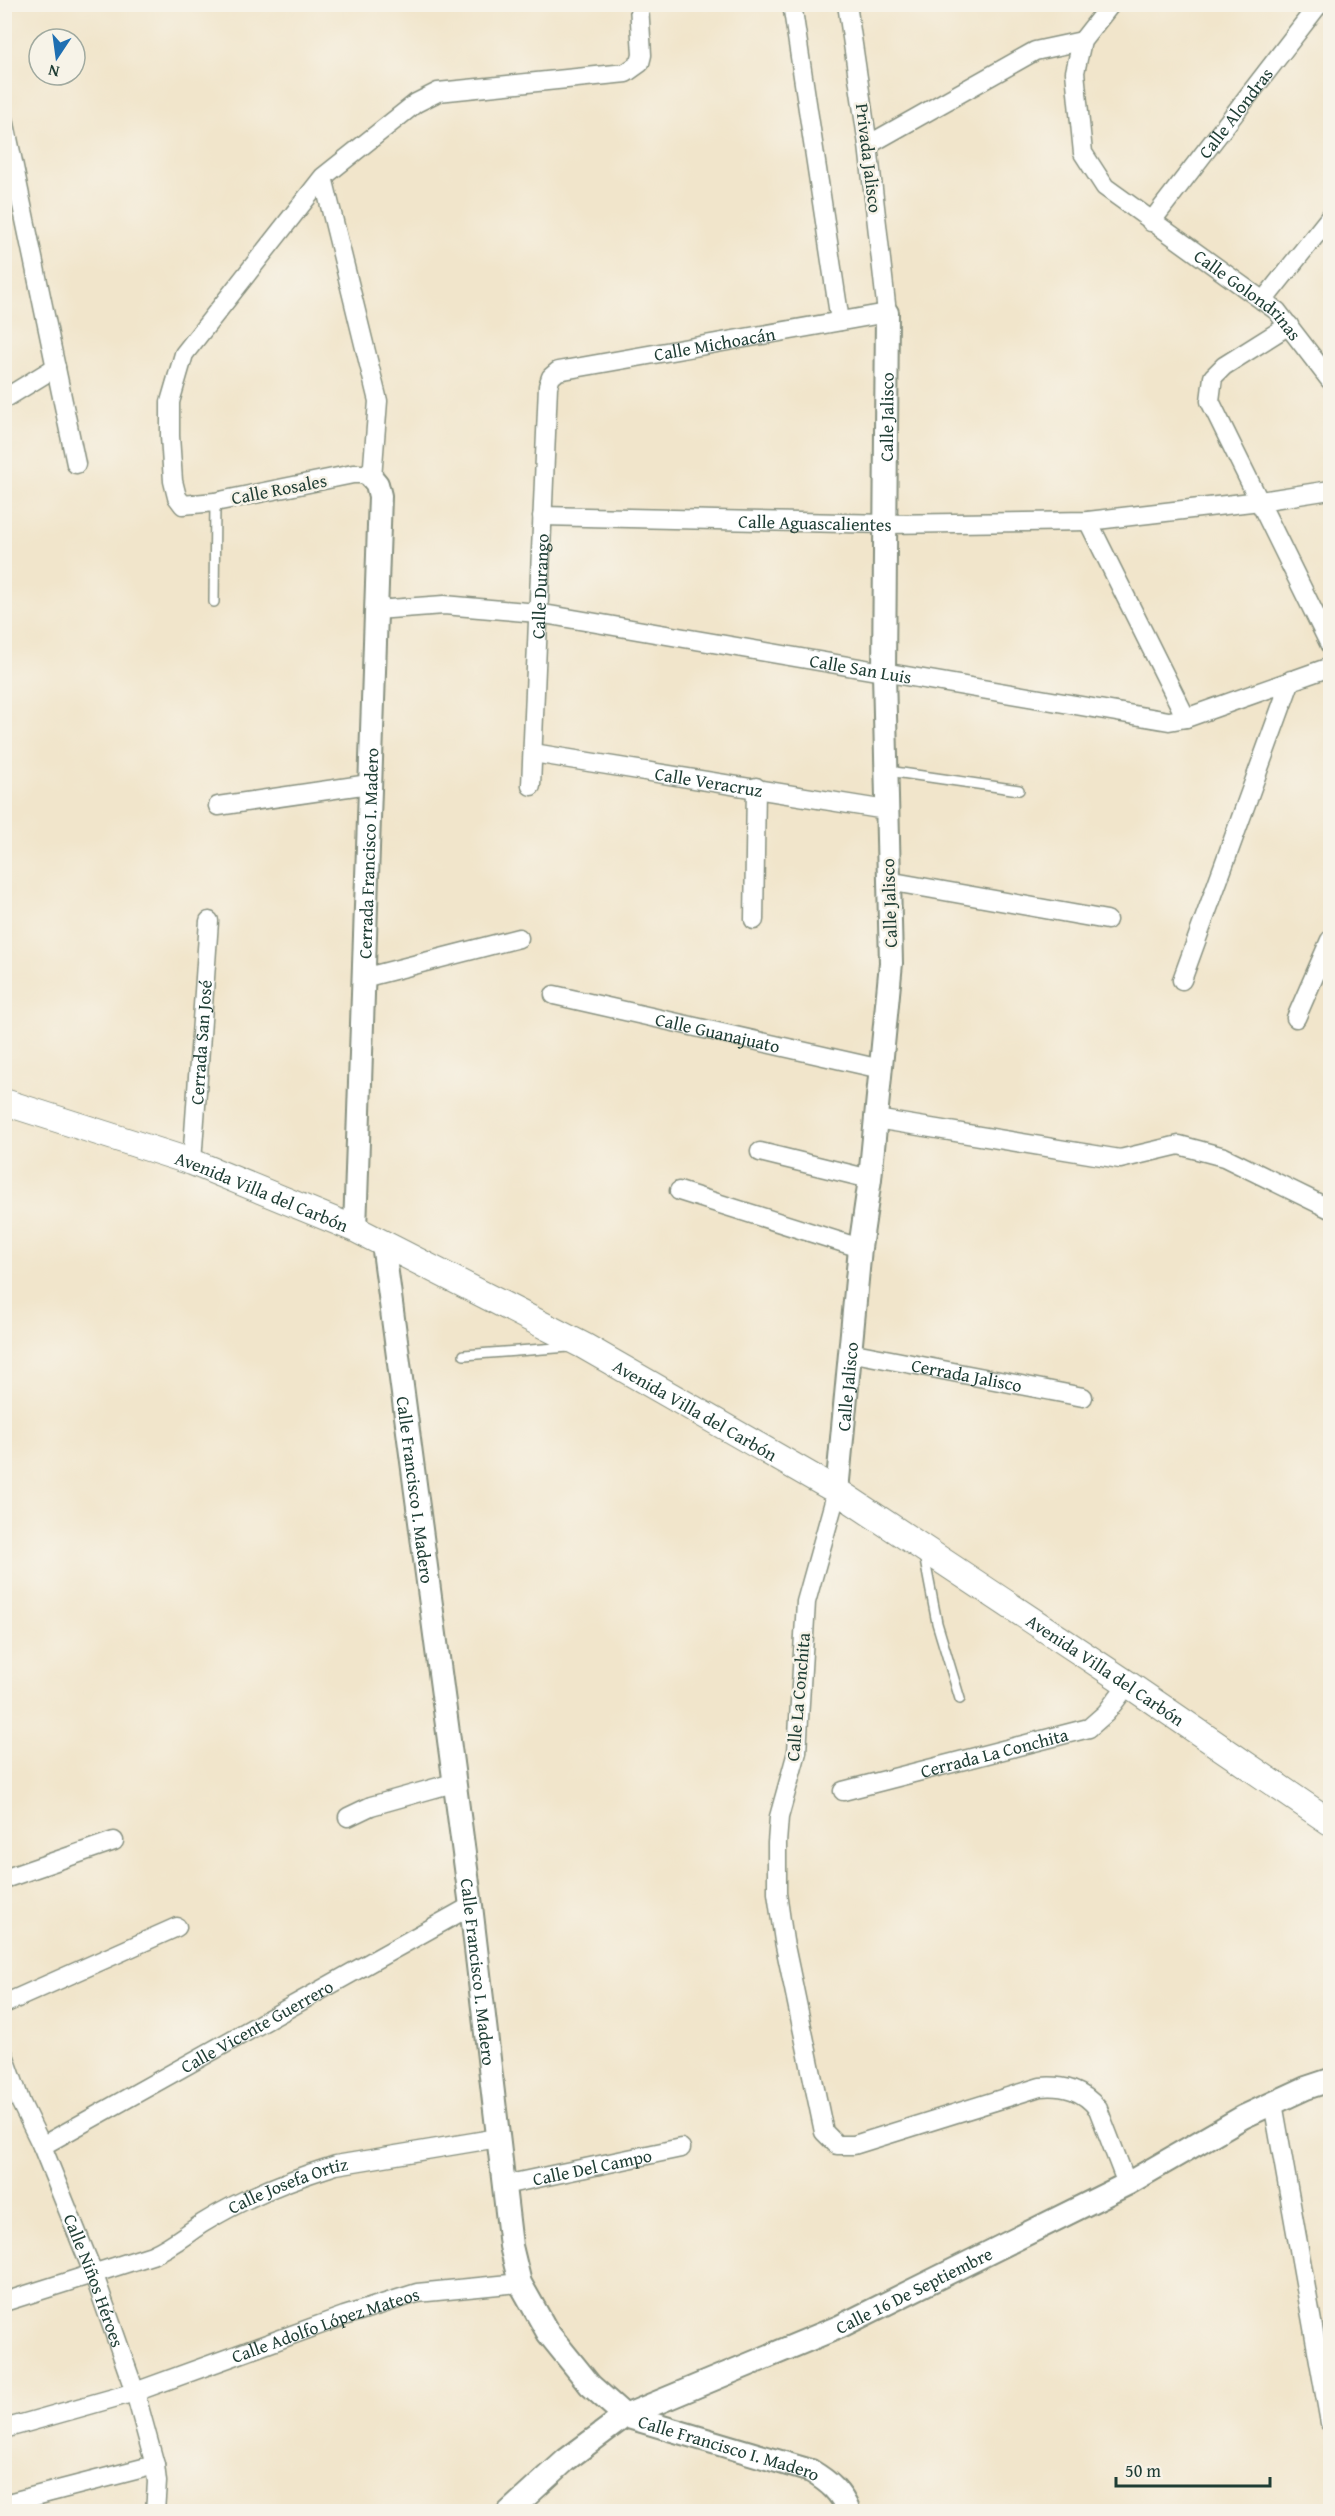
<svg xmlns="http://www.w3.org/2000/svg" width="1335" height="2516" font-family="'Gentium Book Plus',serif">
<rect width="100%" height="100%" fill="#f7f3e8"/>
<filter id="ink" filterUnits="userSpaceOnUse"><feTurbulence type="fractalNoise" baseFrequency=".0167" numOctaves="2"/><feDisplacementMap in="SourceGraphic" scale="12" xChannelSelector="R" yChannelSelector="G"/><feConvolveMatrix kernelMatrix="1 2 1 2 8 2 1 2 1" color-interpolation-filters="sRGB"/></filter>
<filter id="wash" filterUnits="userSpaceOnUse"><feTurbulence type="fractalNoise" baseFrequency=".008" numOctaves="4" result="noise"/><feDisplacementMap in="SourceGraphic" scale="24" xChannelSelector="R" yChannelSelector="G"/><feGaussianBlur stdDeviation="1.35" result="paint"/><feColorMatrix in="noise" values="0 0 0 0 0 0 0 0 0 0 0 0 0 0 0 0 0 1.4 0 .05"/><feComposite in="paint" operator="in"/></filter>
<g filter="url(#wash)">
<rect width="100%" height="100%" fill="#f1e5cb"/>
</g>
<g filter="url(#ink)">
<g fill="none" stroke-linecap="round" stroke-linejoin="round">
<g stroke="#889180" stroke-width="12">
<path id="service" d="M214 602 215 502
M888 771 1019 790
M464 1355 569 1347
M924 1555 937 1623 960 1699"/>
</g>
<g stroke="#889180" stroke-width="21">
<g id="minor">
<path d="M792 4 840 321"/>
<path id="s1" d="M1111 4 1082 41 1075 72 1083 153 1105 187 1277 311 1330 380"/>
<path d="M4 119 76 464"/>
<path d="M868 145 1035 51 1082 41"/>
<path d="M323 177 378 401 372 478 362 474H353L215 502 183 505 177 497 173 481 170 436V402L184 354 323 177 416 103 438 92 626 73 640 63 642 55 639 4"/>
<path id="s2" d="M1151 222 1319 4"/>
<path d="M1263 301 1330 217"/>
<path d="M1289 325 1224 366 1213 377 1210 401 1330 645"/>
<path d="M4 399 56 367"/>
<path id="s3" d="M542 516 886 524 1088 521 1260 501 1330 490"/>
<path d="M1088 521 1186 718"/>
<path id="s4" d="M376 610 444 605 538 613 1169 721 1186 718 1330 667"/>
<path id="s5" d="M533 753 886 810"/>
<path id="s6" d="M531 786 548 386 551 377 558 371 887 313 868 145 847 4"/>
<path d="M218 806 369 784"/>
<path d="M888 881 1107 920"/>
<path d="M754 920 756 787"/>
<path d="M363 978 519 938"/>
<path d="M1182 980 1291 680"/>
<path id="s7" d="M554 995 881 1069"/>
<path d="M1296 1018 1330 940"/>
<path d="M876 1119 1120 1159 1179 1145 1224 1157 1330 1209"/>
<path d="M760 1152 870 1179"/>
<path id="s8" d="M192 1162 209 921"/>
<path d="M679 1191 860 1248"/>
<path id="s9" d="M849 1352 1083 1397"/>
<path d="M837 1491 806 1602 797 1752 779 1817 777 1843V1893L784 1941 824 2132 837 2145H854L1040 2087C1064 2085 1083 2090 1098 2109L1127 2184"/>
<path id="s10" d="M843 1791 1089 1728 1106 1713 1128 1684"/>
<path d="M348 1817 371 1806 453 1783"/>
<path d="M4 1879 114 1841"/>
<path d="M4 2004 177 1927"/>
<path id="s11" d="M4 2055 21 2103 42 2146 94 2275 135 2392 155 2465 157 2482 155 2512"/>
<path d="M1273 2103 1330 2423"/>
<path id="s12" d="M42 2146 471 1906"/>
<path id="s13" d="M504 2185 681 2148"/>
<path id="s14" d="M4 2302 152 2255C171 2247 186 2234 203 2223 243 2198 291 2179 336 2165L498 2138"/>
<path id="s15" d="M4 2429 135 2392 344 2316 417 2293 520 2283"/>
<path d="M4 2504 155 2465"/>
</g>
</g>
<g stroke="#889180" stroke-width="26">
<g id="tertiary">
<path id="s16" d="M355 1229 380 496 377 484 372 478"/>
<path id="s17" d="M383 1243 471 1906 511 2246 520 2283 548 2333 590 2385 625 2416 811 2471C829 2482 841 2492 849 2512"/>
<path id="s18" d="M837 1491 860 1248 870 1179 891 963 884 673 887 313"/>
<path id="s19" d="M509 2512 566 2460 625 2416 839 2327 1127 2184 1243 2117 1306 2088 1330 2080"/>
</g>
</g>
<g stroke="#889180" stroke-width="28">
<g id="secondary">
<path id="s20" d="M4 1102 192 1162 355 1229 584 1346 837 1491 1128 1684 1330 1822"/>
</g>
</g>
<use href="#service" stroke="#fff" stroke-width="9"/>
<use href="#minor" stroke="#fff" stroke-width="18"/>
<use href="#tertiary" stroke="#fff" stroke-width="22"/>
<use href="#secondary" stroke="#fff" stroke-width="26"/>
</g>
</g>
<g text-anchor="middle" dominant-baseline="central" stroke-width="5" stroke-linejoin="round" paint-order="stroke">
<g font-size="18" fill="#1f3d34" stroke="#f7f3e8">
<text stroke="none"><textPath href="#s2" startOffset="138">Calle Alondras</textPath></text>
<text transform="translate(869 158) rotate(83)">Privada Jalisco</text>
<text stroke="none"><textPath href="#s1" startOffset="380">Calle Golondrinas</textPath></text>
<text stroke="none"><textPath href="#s6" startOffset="578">Calle Michoacán</textPath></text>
<text stroke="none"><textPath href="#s18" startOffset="1077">Calle Jalisco</textPath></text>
<text transform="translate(279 489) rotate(-11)">Calle Rosales</text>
<text stroke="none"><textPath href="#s3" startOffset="273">Calle Aguascalientes</textPath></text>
<text stroke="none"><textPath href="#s6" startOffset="200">Calle Durango</textPath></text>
<text stroke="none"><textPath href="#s4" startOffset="490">Calle San Luis</textPath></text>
<text stroke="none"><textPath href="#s5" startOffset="178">Calle Veracruz</textPath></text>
<text stroke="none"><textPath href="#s16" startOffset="376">Cerrada Francisco I. Madero</textPath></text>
<text transform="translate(889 903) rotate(-92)">Calle Jalisco</text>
<text stroke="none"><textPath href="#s7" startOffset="168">Calle Guanajuato</textPath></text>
<text stroke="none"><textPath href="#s8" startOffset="120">Cerrada San José</textPath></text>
<text stroke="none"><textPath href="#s20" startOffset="273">Avenida Villa del Carbón</textPath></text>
<text stroke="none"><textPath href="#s9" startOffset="120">Cerrada Jalisco</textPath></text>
<text stroke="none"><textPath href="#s18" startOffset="105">Calle Jalisco</textPath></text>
<text stroke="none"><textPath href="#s20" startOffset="759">Avenida Villa del Carbón</textPath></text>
<text stroke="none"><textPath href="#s17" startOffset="249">Calle Francisco I. Madero</textPath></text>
<text stroke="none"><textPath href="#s20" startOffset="1245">Avenida Villa del Carbón</textPath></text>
<text transform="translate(798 1697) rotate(-85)">Calle La Conchita</text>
<text stroke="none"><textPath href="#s10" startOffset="156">Cerrada La Conchita</textPath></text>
<text stroke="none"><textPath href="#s17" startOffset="735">Calle Francisco I. Madero</textPath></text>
<text stroke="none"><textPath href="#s12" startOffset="246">Calle Vicente Guerrero</textPath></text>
<text stroke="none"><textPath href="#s13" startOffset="90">Calle Del Campo</textPath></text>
<text stroke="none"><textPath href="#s14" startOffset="309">Calle Josefa Ortiz</textPath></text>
<text stroke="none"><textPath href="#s11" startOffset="243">Calle Niños Héroes</textPath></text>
<text stroke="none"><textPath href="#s19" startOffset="466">Calle 16 De Septiembre</textPath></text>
<text stroke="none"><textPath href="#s15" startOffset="338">Calle Adolfo López Mateos</textPath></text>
<text stroke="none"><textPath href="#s17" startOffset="1329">Calle Francisco I. Madero</textPath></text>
</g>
</g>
<rect width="1335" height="2516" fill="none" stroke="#f7f3e8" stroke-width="24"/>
<g transform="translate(57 57) rotate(193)"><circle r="28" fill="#f7f3e8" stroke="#a1aaa0" stroke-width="1.5"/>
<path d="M0-4.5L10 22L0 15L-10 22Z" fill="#1f6fb2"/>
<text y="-9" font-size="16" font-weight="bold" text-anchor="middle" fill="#1f3d34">N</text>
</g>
<path d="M1116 2477v9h154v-9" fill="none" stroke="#1f3d34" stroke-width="3"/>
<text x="1125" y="2477" font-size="18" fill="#1f3d34" stroke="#f7f3e8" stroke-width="4.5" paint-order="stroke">50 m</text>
</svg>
